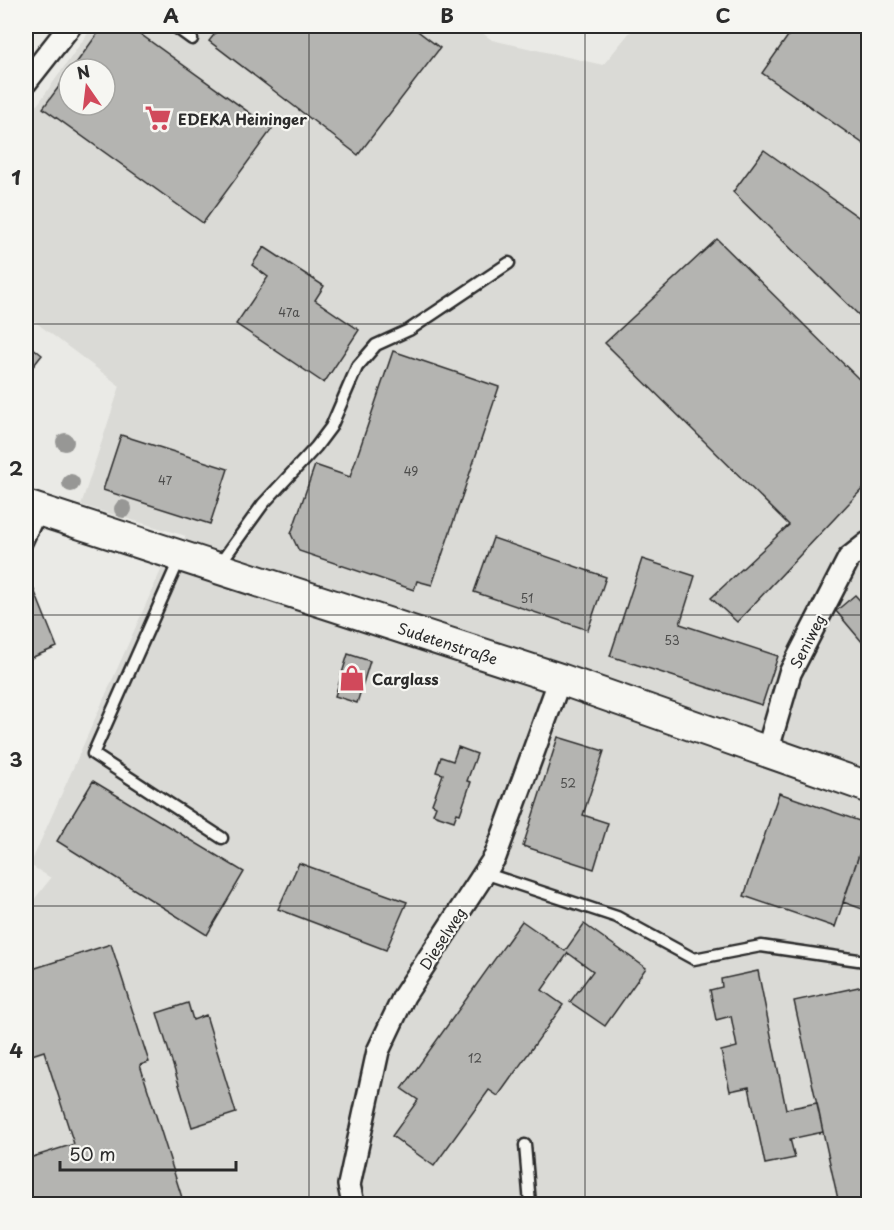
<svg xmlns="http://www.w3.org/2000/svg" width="894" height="1230" font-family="'Playpen Sans',sans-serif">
<rect width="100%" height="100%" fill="#eaeae6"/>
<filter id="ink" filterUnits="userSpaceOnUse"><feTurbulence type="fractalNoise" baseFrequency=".0167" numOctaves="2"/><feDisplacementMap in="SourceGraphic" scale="12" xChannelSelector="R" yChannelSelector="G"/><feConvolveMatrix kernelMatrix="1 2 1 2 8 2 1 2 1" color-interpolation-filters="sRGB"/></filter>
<g filter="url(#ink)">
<path fill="#dadad6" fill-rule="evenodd" d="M93 26H473L492 40 603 65 635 26H868V1204H26V910L51 878 30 865 162 568 186 536 81 505 120 386 26 315V121ZM69 69H105V105H69Z"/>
<path fill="#b4b4b1" stroke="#2b2b2b" stroke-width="1.5" d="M103 26H129L272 129 203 223 43 108 69 73V105H105V69H72Z
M221 26H411L440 48 358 155 209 41Z
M795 26H868V147L762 73Z
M764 150 868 224V324L733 192Z
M717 239 868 388V483L737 622 711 598 789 525 605 343Z
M264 247 324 286 315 300 359 330 324 383 236 324 268 277 252 265Z
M27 343 42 355 31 369 26 365V345Z
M393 351 499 387 432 585 417 581 414 590 299 551 291 534 315 465 350 477Z
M121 435 228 469 210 524 103 490Z
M493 538 606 577 588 630 474 592Z
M642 559 695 576 680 624 778 656 762 705 610 656Z
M26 570 57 647 26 660Z
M855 595 867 608 868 607V649L836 611Z
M348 654 370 661 357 703 335 696Z
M558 737 604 751 583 815 608 823 594 869 523 846Z
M458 747 477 754 467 781 471 782 460 814 457 813 454 821 433 814 436 806 432 804 443 774 436 772 441 757 453 761Z
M93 781 244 872 207 935 57 841Z
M779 793 868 824V828L835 927 744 896Z
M868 828V911L843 902Z
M299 863 407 902 386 950 278 909Z
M522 921 565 951 584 924 646 968 605 1026 570 1002 593 971 568 953 542 990 563 1005 498 1096 489 1090 434 1166 392 1136 418 1100 402 1089Z
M111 944 149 1062 140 1065 184 1204H32L26 1185V1159L74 1144 44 1051 26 1057V971Z
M758 971 786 1109 817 1103 823 1132 790 1139 795 1158 765 1164 749 1087 730 1091 721 1051 737 1047 731 1016 716 1020 710 990 722 987 721 979Z
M868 985V1199L839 1204 794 1001Z
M188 1003 193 1020 206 1015 236 1113 192 1127 157 1013Z"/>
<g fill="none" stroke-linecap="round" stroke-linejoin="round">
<g stroke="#2b2b2b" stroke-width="15">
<path id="lane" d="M174 26 192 39
M26 544 40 514
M180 558 93 754 222 838
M219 565 263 504 316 447 331 427 357 367 376 345 409 330 509 263
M484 873 617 917 694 959 761 946 865 961
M525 1145 530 1204"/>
</g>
<g stroke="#2b2b2b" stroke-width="26">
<path id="street" d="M26 82 70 26
M767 752 790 673 849 558 868 543
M353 1204 349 1185 378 1051 404 996 495 857 560 679"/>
</g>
<g stroke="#2b2b2b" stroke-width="34">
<path id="secondary" d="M26 506 560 679 868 787"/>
</g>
<use href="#lane" stroke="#f6f6f2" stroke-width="10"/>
<use href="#street" stroke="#f6f6f2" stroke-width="21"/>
<use href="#secondary" stroke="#f6f6f2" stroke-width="30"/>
</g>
<g fill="#979795">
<circle cx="65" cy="442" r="9"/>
<circle cx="71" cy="483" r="9"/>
<circle cx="123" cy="509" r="9"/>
</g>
</g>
<path fill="none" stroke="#2b2b2b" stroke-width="1.5" stroke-opacity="0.55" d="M309 26V1204M585 26V1204M26 324H868M26 615H868M26 906H868"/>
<defs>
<g id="supermarket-bare" transform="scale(2.07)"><path d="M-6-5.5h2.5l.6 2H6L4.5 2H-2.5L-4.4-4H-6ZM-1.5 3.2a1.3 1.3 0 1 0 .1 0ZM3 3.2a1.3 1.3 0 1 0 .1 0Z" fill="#d1495b" stroke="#f6f6f2" stroke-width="2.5" paint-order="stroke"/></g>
<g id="shop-bare" transform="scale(2.07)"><path d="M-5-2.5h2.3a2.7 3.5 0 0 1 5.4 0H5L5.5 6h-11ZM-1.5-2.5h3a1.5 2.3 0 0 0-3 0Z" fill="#d1495b" stroke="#f6f6f2" stroke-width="2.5" paint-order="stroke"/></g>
</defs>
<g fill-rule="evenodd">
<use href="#supermarket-bare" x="158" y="118"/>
<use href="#shop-bare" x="352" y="678"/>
</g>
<g text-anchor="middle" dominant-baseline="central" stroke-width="4.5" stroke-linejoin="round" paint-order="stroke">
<g font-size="12" fill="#4d4d4c">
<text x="289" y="312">47a</text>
<text x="411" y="471">49</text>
<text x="165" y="480">47</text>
<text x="527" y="598">51</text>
<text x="672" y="640">53</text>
<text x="568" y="783">52</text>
<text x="475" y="1058">12</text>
</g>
<g font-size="15" font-weight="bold" fill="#2b2b2b" stroke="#f6f6f2" text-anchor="start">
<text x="178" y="118">EDEKA Heininger</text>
<text x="372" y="678">Carglass</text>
</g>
<g font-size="15" fill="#2b2b2b" stroke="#f6f6f2">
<text transform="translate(807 641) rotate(-63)">Seniweg</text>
<text transform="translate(448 643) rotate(18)">Sudetenstraße</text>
<text transform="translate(442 938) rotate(-57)">Dieselweg</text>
</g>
</g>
<rect width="894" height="1230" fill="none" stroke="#f6f6f2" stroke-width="66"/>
<g transform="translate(87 87) rotate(346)"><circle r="28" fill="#f6f6f2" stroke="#a5a5a2" stroke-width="1.5"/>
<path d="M0-4.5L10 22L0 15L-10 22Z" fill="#d1495b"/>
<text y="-9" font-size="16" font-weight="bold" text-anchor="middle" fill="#2b2b2b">N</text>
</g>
<path d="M60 1161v9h176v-9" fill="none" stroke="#2b2b2b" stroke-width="3"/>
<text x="69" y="1161" font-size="18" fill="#2b2b2b" stroke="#f6f6f2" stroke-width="4.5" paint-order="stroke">50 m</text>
<rect x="33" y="33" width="828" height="1164" fill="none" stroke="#2b2b2b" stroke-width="2"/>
<g font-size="20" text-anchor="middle" font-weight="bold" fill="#2b2b2b">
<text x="171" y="23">A</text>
<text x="447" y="23">B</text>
<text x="723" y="23">C</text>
<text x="16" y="185">1</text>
<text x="16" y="476">2</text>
<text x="16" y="767">3</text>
<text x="16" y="1058">4</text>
</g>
</svg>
